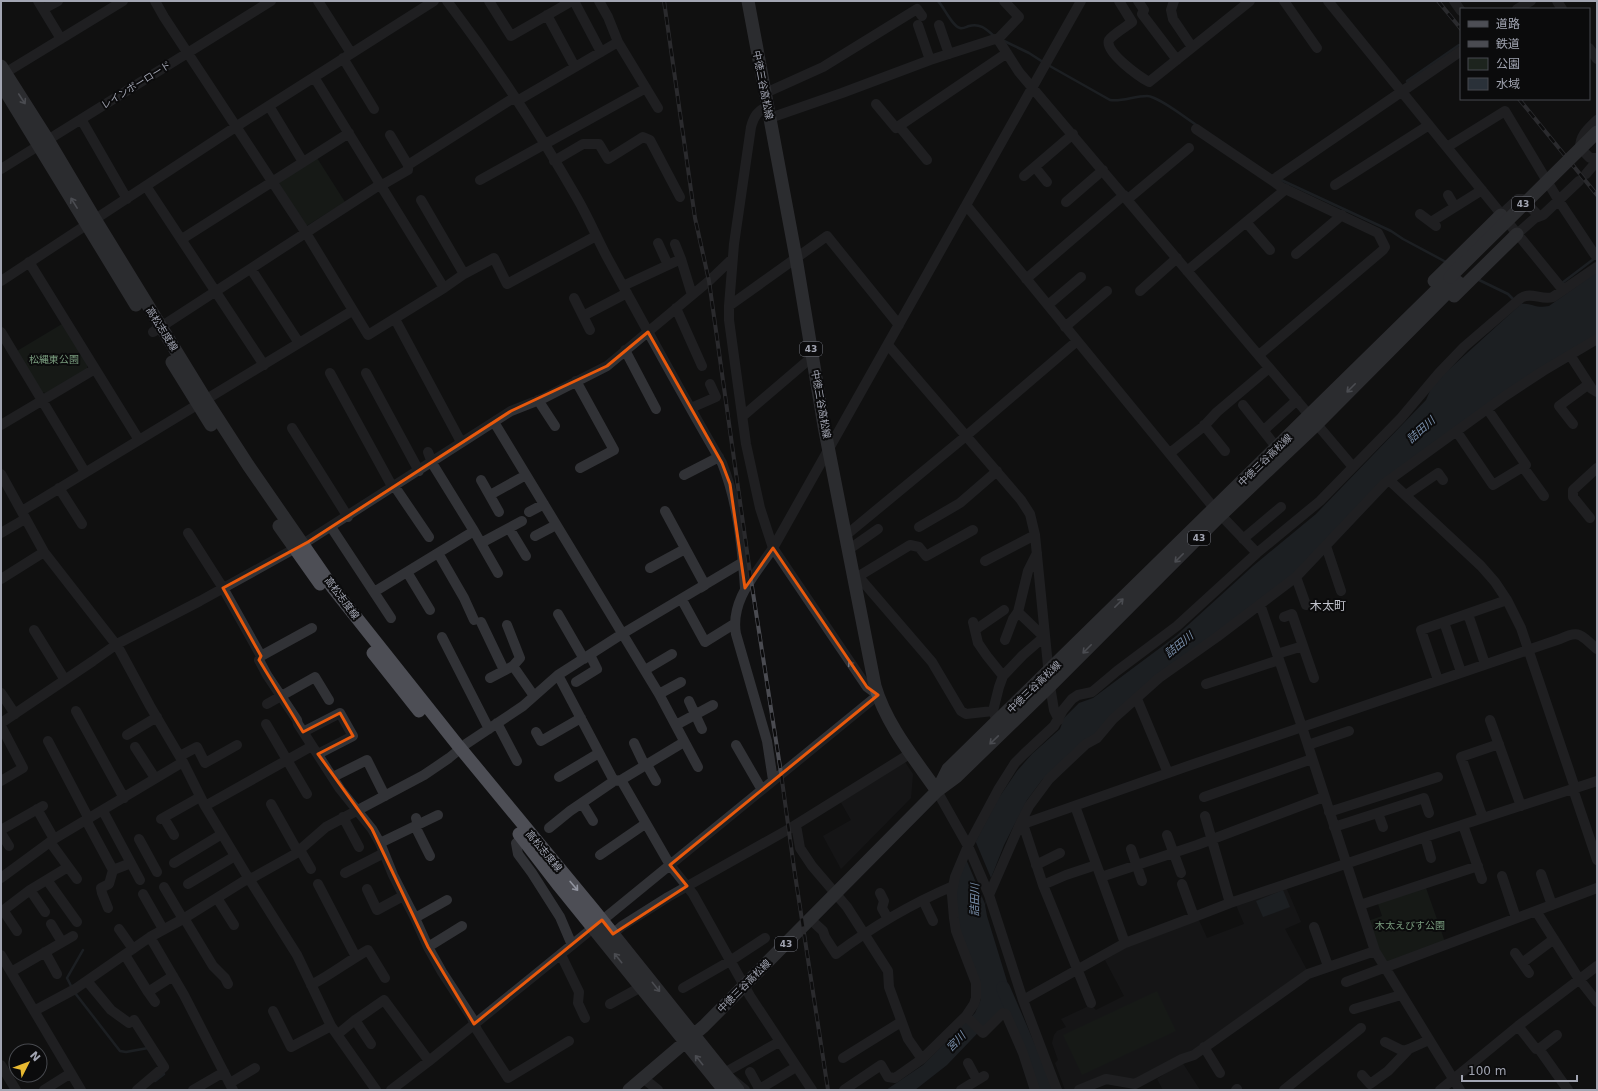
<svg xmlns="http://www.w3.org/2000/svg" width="1598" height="1091" font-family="'DejaVu Sans','Noto Sans JP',sans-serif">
<rect width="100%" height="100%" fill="#101011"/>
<path fill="#1c1c1e" d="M903 759 913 774 911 798 841 869 823 836 851 820 839 799Z
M1286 887 1301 922 1285 929 1308 972 1215 1034 1189 1054 1134 1082 1108 1077 1077 1090H1065L1055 1063 1058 1060 1052 1043 1054 1035 1057 1031 1066 1027 1061 1019 1091 1005 1096 1010 1124 996 1105 960 1128 946 1198 918 1207 938 1244 924 1236 905Z
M1182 1062 1200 1090H1163L1157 1079Z"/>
<path fill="#1d241e" d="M317 158 345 202 308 225H304L279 186 280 181Z
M62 324 87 364V369L46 393 42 392 17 351Z
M1425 885 1445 942 1385 964 1368 921 1382 916 1377 901Z
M1157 991 1176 1031 1082 1075 1063 1035Z"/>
<path fill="#2a3139" d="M1597 272V336L1384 481 1294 575 1203 644 1042 780 1027 800 1004 845 991 878 985 905 987 916 1014 1004 1002 1010 993 1017 947 1065 915 1090H886L923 1065 975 1013 981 999V991L978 979 958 926 956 883 965 862 998 799 1017 771 1032 754 1060 729 1064 718 1079 703 1093 698 1176 636 1253 566 1316 514 1426 400 1433 384 1521 304C1530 302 1536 309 1549 306Z
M1283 890 1290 907 1263 917 1256 901Z"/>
<path fill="#101011" d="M975 840 991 878 985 904 966 859Z"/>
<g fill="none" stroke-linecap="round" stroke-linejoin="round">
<path stroke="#2a3139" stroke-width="2.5" d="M938 1C944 7 952 26 960 28 963 29 966 27 969 26 980 23 986 29 994 36
M1004 41 1029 53 1043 62
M1048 65 1110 100C1122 102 1134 96 1147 96 1158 96 1187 119 1198 126
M1407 81 1459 45
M1279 179 1391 231 1403 239 1446 262
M1477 279 1508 294 1514 300
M1562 283 1595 258
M72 988 67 978 83 950
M75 993 120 1051 126 1052 148 1048 149 1049
M155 1081 164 1074"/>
<path stroke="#2a3139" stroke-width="14" d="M1003 988 1047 1090"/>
<path stroke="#313236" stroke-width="10" d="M38 1 61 39
M155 1 164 17 306 233 368 335 444 288 314 77
M318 1 351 53
M447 1C494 63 538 130 577 198 588 217 597 238 607 257 645 326 682 395 722 463 738 503 742 546 745 588
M489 1 511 36 572 1
M574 1 601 52
M599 1 608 17 618 42 658 108
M1119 1 1132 22C1127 26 1112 35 1109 40 1104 52 1140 77 1149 82L1250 1
M1138 1 1144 10 1142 14 1177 60
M1174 1 1171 10 1173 19 1192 47
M1284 1 1317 48
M1328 1 1563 290
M1454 1 1461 11
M1557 1 1562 9
M43 9 58 1
M1517 9 1531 1
M547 15 575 67
M918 25 930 60
M939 25 949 54
M997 40 1019 17 1004 1
M1589 48 1597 59
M343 58 374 109
M5 73 123 1
M765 92 772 90 823 67 917 9 922 16
M517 101 618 42
M876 104 896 128 1007 53
M269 106 303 162
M770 118 842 93 930 60 995 39 999 41 1019 72 1353 467
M81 119 127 199
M1597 120C1588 129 1580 135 1580 148L1590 158H1597
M899 126 927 160
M1196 129 1273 181
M1447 147 1505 111 1559 201 1595 255
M554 161 583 144H599L608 159 643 137 650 140 680 197
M408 165 515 97
M1035 167 1047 182
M1 169 271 1
M1586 174 1597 161
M1024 176 1073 134
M480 180 646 88
M382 185 408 170V165L390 135
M1335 185 1429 125
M146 186 264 365
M1448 195 1455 207
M1128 199 1189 148
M421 200 464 274
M1066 202 1103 170
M966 205 1214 508 1257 553
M1420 214 1436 226
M1501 215 1518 199H1522L1536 213 1535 218 1517 234
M1535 218 1543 215 1579 181
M1246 222 1270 250
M1431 222 1482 190
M182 239 349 133
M658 243 668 265
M675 244 681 259
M1296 254 1342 215
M29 262 139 440
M251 269 299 343
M1187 271 1286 189
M1026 279 1124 195
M1 281 237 126 434 1
M623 286 681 259 692 295
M444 288 464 274 494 258 507 284 596 236
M1140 291 1177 258
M574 298 590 330
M1048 305 1081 277
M729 306 827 236 899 325
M676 308 702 366
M583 316 627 293
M395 319 461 442
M1065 327 1107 291
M1 332 85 472
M153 332 381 184
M888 345 1021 500 1030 514 1035 535 1050 686 1054 710 1059 720
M625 350 656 409
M1259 355 1383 250 1385 247 1378 233 1281 187 1273 181 1277 177 1461 51
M1570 355 1592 389 1597 392
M330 373 393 488
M366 373 419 471
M576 381 614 450 580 468
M538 400 555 426
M1243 405 1277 448
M691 408 716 397 710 384
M743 416 812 357
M494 422 659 694 698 767
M1573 424 1559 406 1589 384
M1 425 95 369
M1204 425 1225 451
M292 428 348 517
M1264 430 1297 400
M1457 432 1493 485 1526 465 1488 410
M428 452 432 463 474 531 498 573
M1170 453 1204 426 1217 412 1269 368
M1523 467 1544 496
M1 474 44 552 118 647 150 706 183 762 205 806 246 874 297 955 331 1026 376 1090
M684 475 719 457
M481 480 499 512
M1389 480 1481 566 1495 582 1507 600 1521 628 1575 788
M395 487 429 537
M59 488 82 524
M490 495 526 475
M1406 495 1438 473 1443 480
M22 511 352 311
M665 511 705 585 700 588
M529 512 544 504
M1590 518 1573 497V490L1597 468
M331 527 391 618
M919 527 960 503 997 471
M509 528 522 521
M1 533 25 519
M188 533 223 588 261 656 312 628
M535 536 556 525
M845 536 966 436 1077 341
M1243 539 1281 507
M481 543 509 528 526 556
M1326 546 1341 591
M848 550 878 529
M438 553 464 598 474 620
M985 561 1035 535
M650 568 685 549
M407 572 430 610
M858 576 932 662 961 711 966 714 993 711
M1296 577 1306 605
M1 579 44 552
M854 579 910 545 919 547 926 556 973 530
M374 592 474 531
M682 600 705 642 734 624
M1260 604 1302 727 1375 951 1460 1090
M1018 612 1044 637
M558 614 584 659
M1468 614 1485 664
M1284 617 1292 614 1314 678
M481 622 504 670
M973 622 978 643 987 656 1003 676
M1444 622 1461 672
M507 625 520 658 513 666
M34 630 65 680
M975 630 1004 610
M442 637 489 729
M1005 640 1013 619 1018 612 1028 571 1037 553
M1277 654 1303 646
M261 656 259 660 267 675 297 720 298 724 340 789 372 829 380 843 393 875 415 918 428 947 442 972 472 1018 477 1030 508 1078 569 1041
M645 670 672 654
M558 675 614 781 621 780
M490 678 513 666 534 696
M1438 680 1421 630 1507 600
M576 682 597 669 590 655
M1206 684 1279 660
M1 693 15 714
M659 694 681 682
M1137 699 1168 773
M689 701 702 729
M267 704 315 677 329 700
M76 711 124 798
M995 716 993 711 999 687 1003 676 1023 655 1045 636
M1490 720 1521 806
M1 723 93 661 117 644 200 601 303 544 511 411 544 398 607 366 709 281 732 259
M497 723 517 761
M266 724 307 794
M676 725 713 705
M1 726 23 768 1 781
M303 732 340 713 353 736 318 754
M536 732 541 741 581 718
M127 735 157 717
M48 741 89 819
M684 742 621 780 670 865 693 894 750 996 812 1090
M634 743 645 766
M736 745 762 790
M1308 745 1349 731
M135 747 155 778
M180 756 197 747 205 763 237 745
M647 765 656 781
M333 777 367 760 385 796
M559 777 599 753
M773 780 767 741 736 634C730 600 756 574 773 548L1081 1
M1573 789 1597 860
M937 791 968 846 989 895 1023 1000 1057 1090
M1204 797 1312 759
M582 803 593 821
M271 804 298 852
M205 806 312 746
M1075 806 1125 943
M37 809 54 839
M103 811 140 880
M1329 812 1438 777
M1378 813 1383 827
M1205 816 1230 903
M343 817 359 847
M164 818 174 835
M416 818 417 822V830L430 856
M1483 818 1461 757 1499 744
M161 819 200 797
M86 820 113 870 131 863
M1020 824H1023L1188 766 1560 639C1581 629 1581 636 1597 649
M1023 824 1043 885 1066 875 1096 865
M796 825 800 848 812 866 847 907 888 971 889 987 908 1039 922 1059
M1463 825 1482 879
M1334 827 1424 798 1429 813
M549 828 570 811 614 781
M1 830 43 806
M1 833 9 846
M1167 835 1181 873
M1425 837 1431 858
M522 838 516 843 518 854 532 873 560 917 572 945
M139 839 157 872
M50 842 77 879
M380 843 438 815
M1131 849 1142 881
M300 850 311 869
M600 855 645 824
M174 863 222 834
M1036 865 1060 853
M345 873 384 853
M1541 874 1552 905
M1502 876 1516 918
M1101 877 1197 845 1324 797
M1 878 54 839 183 762
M47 880 77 922
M188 884 235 856
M318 884 356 957
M1182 884 1194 917
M1043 885 1091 1003
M164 887 183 919
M367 889 377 910 403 896
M30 890 45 912
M880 893 884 901 882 908 888 919
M143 894 163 929
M989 895 1020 824 1029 806 1049 779 1086 744 1097 738 1113 719 1159 678 1217 637 1296 577 1385 483 1505 396 1543 371 1597 339
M217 898 234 925
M923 900 933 921
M1360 905 1478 866
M108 908 102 893 101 888 109 884 113 870
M3 910 17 931
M1536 911 1579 979 1597 1002
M1 912 30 890 68 867
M184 918 213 966 225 978 228 984
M415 918 447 900
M810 919 823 931 825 937 836 954C872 927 911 904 953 886
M51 924 62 942
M1314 927 1328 966
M119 929 133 949
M613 934 622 926 668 897 789 829 911 753
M150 937 184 995 233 1090
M428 947 462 926
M45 952 57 974
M1515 953 1522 963 1554 939
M1 955 81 1090
M125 955 148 992 173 976
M561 955 579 992 578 1003 585 1018
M1522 963 1529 973
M11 972 73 936
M87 981 111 1010 129 1023
M1346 982 1597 888
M311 985C331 975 348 961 368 950L385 978
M683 988 730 961 765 938
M148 992 155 1002
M1023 1000 1125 943 1194 917 1230 903 1425 837 1597 781
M610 1004 641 987
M1354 1009 1401 995
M34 1011 75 989 150 937 183 919 244 881 254 877 295 854 326 827 424 775 449 758 466 744 523 706 558 675 622 634 743 562
M273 1011 291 1047 331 1026
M966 1016 983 1033 1003 1013 1006 1014 1023 1053 1035 1090
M134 1020 164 1067 137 1090
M355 1020 371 1044
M1518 1026 1536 1049H1539
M338 1034 355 1020 384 1000 429 1061
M1557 1035 1539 1049 1568 1090
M1385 1042 1403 1051 1409 1049 1429 1040
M1204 1047 1220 1073
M843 1058 901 1022
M968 1063 977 1080
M1 1065 16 1090
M750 1072 760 1090
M1362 1075 1370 1084 1388 1071 1409 1049
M643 1078 658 1090
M230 1083 255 1068
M44 1090 71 1073
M193 1090 224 1072
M391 1090 429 1061 572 945 878 695 867 687 773 548 760 508 746 444 729 320V306L734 244 751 127C754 116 757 112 767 106
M745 1090 724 1073 779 1042
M758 1090 796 1067
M844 1090 881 1065 888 1077 895 1078 922 1059 966 1016 974 1004 976 998V983L956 931 954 918 952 895 953 887 955 877 968 846 998 790 1015 763 1024 754 1054 726 1063 710 1072 699 1078 695 1092 692 1117 671 1177 626 1257 553 1320 501 1401 418 1439 373 1464 347 1521 298C1531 291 1542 301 1553 297L1597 267
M961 1090 984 1076
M1079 1090 1106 1079 1135 1084 1182 1059 1194 1055 1308 974 1375 951
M1236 1090 1237 1089
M1284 1090 1361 1028
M1440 1090 1518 1026 1597 966"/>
<path stroke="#4d4e55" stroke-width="13" d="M748 1 796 258 824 426 875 686C886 724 914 758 937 791
M1 66 48 140 95 219 206 400 248 465 333 588 456 743 593 909 738 1090
M1 84 136 305
M1434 281 1501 215
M1454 296 1517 234
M172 362 211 425
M279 526 320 584
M373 653 419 711
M939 787 948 769 1450 277
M519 834 559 886 724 1090
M629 1090 704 1026 937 791 956 777 1050 686 1221 515 1317 424 1458 282"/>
<g stroke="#4a4b51" stroke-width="4">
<path id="rail" d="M664 1 695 218 709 281 751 580 781 773 794 868 828 1090
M1438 1 1461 29
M1519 99 1597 195"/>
</g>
<use href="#rail" stroke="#0b0b0c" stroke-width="2.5" stroke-dasharray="8" stroke-linecap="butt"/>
<path stroke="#4d4e55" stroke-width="13" d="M1450 277 1597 132"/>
</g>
<defs><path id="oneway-shaft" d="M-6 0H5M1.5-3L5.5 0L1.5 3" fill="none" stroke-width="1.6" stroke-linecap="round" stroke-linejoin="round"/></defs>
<g stroke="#91949f">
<use href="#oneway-shaft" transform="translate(22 99) rotate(57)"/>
<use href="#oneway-shaft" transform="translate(74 203) rotate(-122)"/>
<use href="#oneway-shaft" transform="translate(1351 388) rotate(135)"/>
<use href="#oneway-shaft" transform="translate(1179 558) rotate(135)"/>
<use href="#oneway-shaft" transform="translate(1119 603) rotate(-45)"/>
<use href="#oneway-shaft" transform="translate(1087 649) rotate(135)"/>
<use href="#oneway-shaft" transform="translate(994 740) rotate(136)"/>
<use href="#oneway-shaft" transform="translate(574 886) rotate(50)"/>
<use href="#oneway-shaft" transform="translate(618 958) rotate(-129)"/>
<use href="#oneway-shaft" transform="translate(656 987) rotate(51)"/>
<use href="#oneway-shaft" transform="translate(699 1060) rotate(-129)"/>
</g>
<use stroke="#6f717a" href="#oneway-shaft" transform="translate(852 666) rotate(-124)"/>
<path d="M0 0H1598V1091H0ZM648 332 722 463 730 484 745 588 773 548 867 687 878 695 670 865 687 886 613 934 602 920 474 1024 428 947 372 829 318 754 353 736 340 713 303 732 259 660 261 656 223 588 308 542 511 411 607 366Z" fill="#101011" fill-opacity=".55" fill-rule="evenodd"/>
<path fill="none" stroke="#e8590c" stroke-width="3" stroke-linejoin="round" d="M648 332 722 463 730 484 745 588 773 548 867 687 878 695 670 865 687 886 613 934 602 920 474 1024 428 947 372 829 318 754 353 736 340 713 303 732 259 660 261 656 223 588 308 542 511 411 607 366Z"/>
<g text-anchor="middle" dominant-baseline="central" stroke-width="4" stroke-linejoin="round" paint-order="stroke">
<g fill="#0b0b0c" stroke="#757780" stroke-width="1">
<rect x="1512" y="197" width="22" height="14" rx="3"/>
<rect x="800" y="342" width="22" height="14" rx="3"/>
<rect x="1188" y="531" width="22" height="14" rx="3"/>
<rect x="775" y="937" width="22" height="14" rx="3"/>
</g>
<g font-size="9" font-weight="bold" fill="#a2a5b2">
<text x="1523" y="204">43</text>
<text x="811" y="349">43</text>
<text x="1199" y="538">43</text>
<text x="786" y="944">43</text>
</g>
<g font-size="10" fill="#a2a5b2" stroke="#0b0b0c">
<text transform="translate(136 85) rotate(-32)">レインボーロード</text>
<text transform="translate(763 85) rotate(79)">中徳三谷高松線</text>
<text transform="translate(162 329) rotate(58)">高松志度線</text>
<text transform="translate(821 404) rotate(80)">中徳三谷高松線</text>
<text transform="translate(1265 460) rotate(-44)">中徳三谷高松線</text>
<text transform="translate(342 598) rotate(53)">高松志度線</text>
<text transform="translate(1034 687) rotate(-44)">中徳三谷高松線</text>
<text transform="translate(544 851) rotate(50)">高松志度線</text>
<text transform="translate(744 986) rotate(-45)">中徳三谷高松線</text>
</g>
<g font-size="10" fill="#799c7e" stroke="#0b0b0c">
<text x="54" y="359">松縄東公園</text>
<text x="1410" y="925">木太えびす公園</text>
</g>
<g font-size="11" font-style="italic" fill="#7a90ac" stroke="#0b0b0c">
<text transform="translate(1421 430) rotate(-42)">詰田川</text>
<text transform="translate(1179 645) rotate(-39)">詰田川</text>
<text transform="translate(975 900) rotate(-89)">詰田川</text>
<text transform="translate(956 1042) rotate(-46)">宮川</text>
</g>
<g font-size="12" fill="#c3c5ce" stroke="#0b0b0c">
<text x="1328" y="606">木太町</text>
</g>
</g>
<rect width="1598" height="1091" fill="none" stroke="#a2a5b2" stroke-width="4"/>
<rect x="1460" y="8" width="130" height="92" fill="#0b0b0c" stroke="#47494e"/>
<rect x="1468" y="21" width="20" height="6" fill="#4d4e55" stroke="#47494e"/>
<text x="1496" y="28" font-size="12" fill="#a2a5b2">道路</text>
<rect x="1468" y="41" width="20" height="6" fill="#4a4b51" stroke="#47494e"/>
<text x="1496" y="48" font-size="12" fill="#a2a5b2">鉄道</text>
<rect x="1468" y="58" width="20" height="12" fill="#1d241e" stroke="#47494e"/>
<text x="1496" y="68" font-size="12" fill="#a2a5b2">公園</text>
<rect x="1468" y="78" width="20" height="12" fill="#2a3139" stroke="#47494e"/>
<text x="1496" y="88" font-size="12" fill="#a2a5b2">水域</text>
<g transform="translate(28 1063) rotate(48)"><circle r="19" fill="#0b0b0c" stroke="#47494e"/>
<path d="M0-3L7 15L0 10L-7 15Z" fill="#e8b931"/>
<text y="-6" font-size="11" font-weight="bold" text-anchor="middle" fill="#a2a5b2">N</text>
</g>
<path d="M1462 1075v6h115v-6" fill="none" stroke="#a2a5b2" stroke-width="2"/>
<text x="1468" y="1075" font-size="12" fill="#a2a5b2" stroke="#0b0b0c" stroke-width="3" paint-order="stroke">100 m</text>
</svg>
